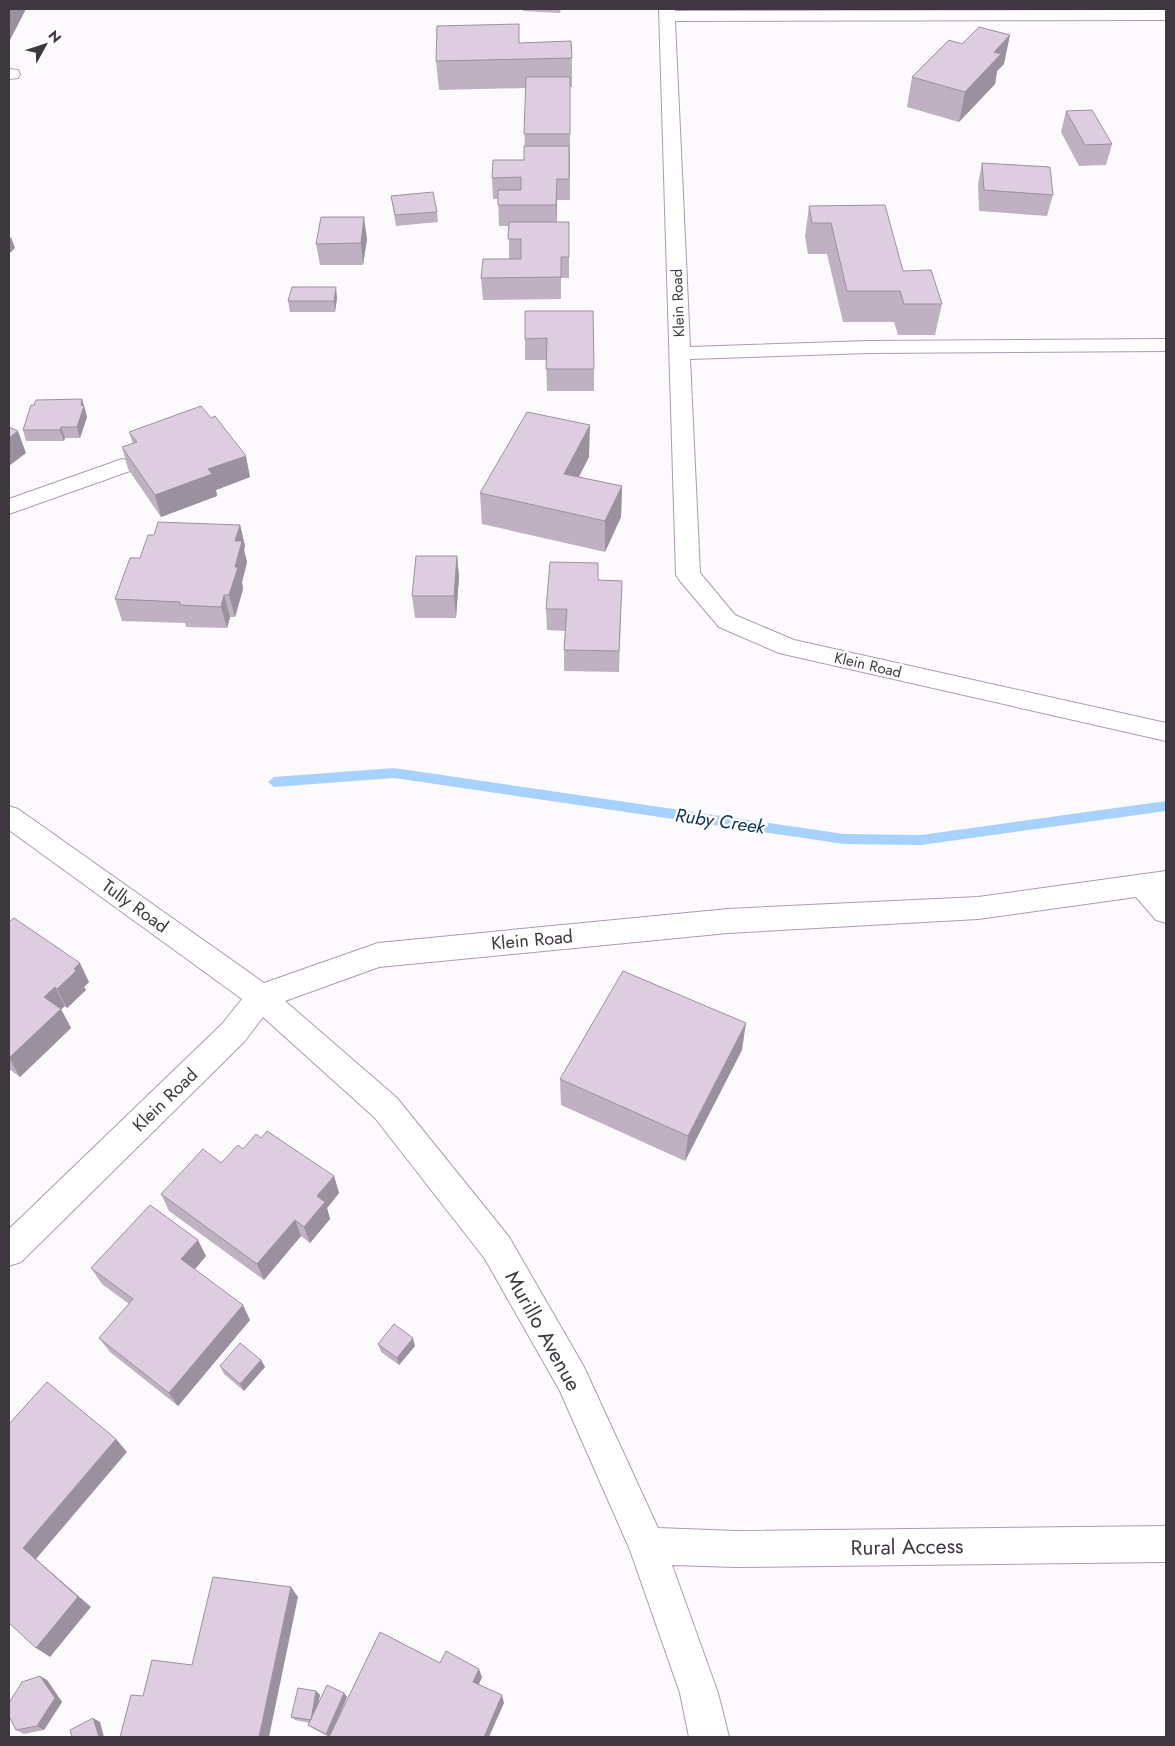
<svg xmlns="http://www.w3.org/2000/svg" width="1175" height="1746" font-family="Jost,sans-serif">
<rect width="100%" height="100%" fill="#fdfafe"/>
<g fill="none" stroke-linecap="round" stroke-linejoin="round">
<path fill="#a7d1fe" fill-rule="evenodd" d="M394 768 844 834 921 835 1166 801V811L921 845 844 844 394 778 274 787 268 782 274 777Z"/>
<g stroke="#ab9baf" stroke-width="2">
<path id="minor" d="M659 9H675V11L1166 10V20L675 21 690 347 869 341 1166 339V351L869 353 690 359 700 573 735 615 794 640 1166 723V741L779 653 719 627 680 581 676 575Z
M9 69 18 70 20 74 18 78 9 79Z
M122 459 130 461 133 466 130 471 9 514V499Z
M9 806 18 809 264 983 378 943 728 909 978 897 1166 871V923L1156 920 1136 897 978 919 728 933 379 967 285 1001 397 1098 509 1237 584 1367 658 1528 736 1531 1166 1526V1562L736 1567 672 1565 718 1693 729 1737H689L680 1693 630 1550 560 1391 485 1259 375 1118 263 1017 244 1042 21 1262 9 1266V1229L222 1024 242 999 9 830Z"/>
</g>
<use href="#minor" fill="#fff" fill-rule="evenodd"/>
</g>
<path fill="#bfb0c2" d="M523 9H561L560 13 523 11Z
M519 43 572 58V87H570V200H557V222H569V278H561V299L483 300 481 278 509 259V226H499L498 199H493L492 178 524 160 526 88 439 90 436 61Z
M1004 64 997 71 995 84 959 122 907 107 912 77Z
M1066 111 1112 144 1106 165 1079 166 1061 132Z
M982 163 1053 195 1047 216 979 211 978 184Z
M391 196 437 212 438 222 396 226Z
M809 206 903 271 942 304 935 335H898L894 322H843L827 254H808L805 237Z
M367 239 363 265H320L316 244Z
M337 298 335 312H290L288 301Z
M525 311 594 369V391H547L546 360H525Z
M82 399 87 417 80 438H65L64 441H26L23 430Z
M129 432 250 477 216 490 217 496 161 517 128 469 122 447 133 444Z
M589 457 579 477 622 486 621 517 605 552 482 524 480 493Z
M240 525 245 546 244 550 247 562 242 582 243 589 235 617H230L227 628 186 627 185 623 122 621 115 599 154 535Z
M457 556 459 577 456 618H415L412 596Z
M598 580 622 581 619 672 564 671V650L565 631 547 630 546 609Z
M9 922 89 982 84 987 86 990 67 1008 65 1006 61 1010 71 1028 20 1077 9 1069Z
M742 1050 685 1161 561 1105 560 1079Z
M261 1138 334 1176 339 1193 327 1208 330 1219 310 1243 301 1236 264 1280 169 1211 161 1194 221 1163Z
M206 1256 195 1269 250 1320 178 1406 110 1352 99 1338 129 1304 102 1284 91 1268Z
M378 1344 415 1346 399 1365 381 1352Z
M261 1360 265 1367 244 1391 224 1374 220 1366Z
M440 1663 482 1677 479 1684 504 1703 329 1737 312 1728 308 1725 310 1723 295 1720 291 1717 316 1691 320 1695 318 1703 344 1693 347 1697 335 1726Z
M47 1680 62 1702 44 1730 24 1734 16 1730Z"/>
<path fill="#9b909e" d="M9 9H26L9 42Z
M1010 35 1004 64 997 71 995 84 959 122 965 92 994 52Z
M557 179V226L556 205Z
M364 217 367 239 363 265 361 243Z
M11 237 15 248 9 254V240Z
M336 287 337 298 335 312 334 301Z
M82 399 87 417 80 438 77 427Z
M590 425 589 457 564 505V474Z
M61 427 65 438 64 441 60 430Z
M18 431 26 453 9 466V438Z
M246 456 250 477 216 490 217 496 161 517 155 495 208 469Z
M622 486 621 517 605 552V521Z
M240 525 245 546 244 550 247 562 242 582 243 589 235 617 229 595 235 567V541Z
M457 556 459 577 456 618 454 596Z
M224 595 230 617 227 628 221 607Z
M80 963 89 982 84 987 86 990 67 1008 57 989 74 969Z
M55 987 65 1006 61 1009 71 1028 20 1077 9 1058 44 997Z
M746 1023 742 1050 685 1161 688 1136Z
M334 1176 339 1193 327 1208 330 1219 310 1243 304 1227 317 1196Z
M295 1220 301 1236 264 1280 257 1264Z
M198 1240 206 1256 190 1275 181 1259Z
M243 1305 250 1320 178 1406 169 1393Z
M413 1338 415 1346 399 1365 397 1358Z
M261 1360 265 1367 244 1391 240 1384Z
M116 1439 127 1452 36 1559 91 1607 50 1657 36 1648 23 1548Z
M291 1587 298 1597 269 1737H259Z
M479 1669 482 1677 476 1690 473 1682Z
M40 1676 47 1680 62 1702 44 1730 37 1726Z
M316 1691 320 1695 314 1723 311 1720Z
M344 1693 347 1697 330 1737 326 1734Z
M502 1695 504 1703 489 1737H484Z
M93 1718 100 1722 104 1737H99Z"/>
<path fill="#decde1" stroke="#9b909e" d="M519 24V43L571 41 572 58 436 61 437 26Z
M979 27 1010 35 994 52 1001 54 965 92 912 77 949 40 962 44Z
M526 77H570V134H524Z
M1092 110 1112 144 1085 145 1066 111Z
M524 146H569V179H557L556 205H498V190H521V177L492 178 493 160H524Z
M982 163 1050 167 1053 195 984 190Z
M433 192 437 212 395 215 391 196Z
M885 205 903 271 931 270 942 304H904L900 291H847L831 223H812L809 206Z
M321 217H364L361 243 316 244Z
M509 222H569V257H561V277L481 278 483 259H521V239H508Z
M292 287H336L334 301H288Z
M525 311H593L594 369H546L547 338 525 339Z
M82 399 81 405 84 406 77 427H61L60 430H23L31 405H34L36 400Z
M201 406 211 418 215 416 246 456 208 469 212 474 155 495 122 447 137 442 129 432Z
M527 412 590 425 564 474 622 486 605 521 480 493Z
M9 427 18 431 9 438Z
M158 522 240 525 235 541H242L235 567H238L229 595H224L221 607 180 605V602L115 599 130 558H140L148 535H154Z
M416 556H457L454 596H412Z
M550 562 598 563V580L622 581 619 651 564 650 567 609H546Z
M14 918 80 963 74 969 76 971 57 989 55 987 44 997 61 1009 9 1058V922Z
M623 971 746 1023 688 1136 560 1079Z
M267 1131 334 1176 317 1196 325 1202 304 1227 295 1220 257 1264 161 1194 203 1149 221 1163 238 1145 243 1149 256 1134 261 1138Z
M150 1205 198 1240 181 1259 243 1305 169 1393 99 1338 133 1299 91 1268Z
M394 1324 413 1338 397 1358 378 1344Z
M240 1343 261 1360 240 1384 220 1366Z
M47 1382 116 1439 23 1548 78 1597 36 1648 9 1623V1424Z
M213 1577 291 1587 259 1737H120L131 1695 143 1696 152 1660 192 1665Z
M380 1632 440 1663 446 1651 479 1669 473 1682 502 1695 484 1737H329Z
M40 1676 55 1698 37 1726 16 1730 9 1716V1703L22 1682Z
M327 1685 344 1693 326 1734 308 1725Z
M298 1688 316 1691 311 1720 291 1717Z
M93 1718 99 1737H72L70 1730Z"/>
<g text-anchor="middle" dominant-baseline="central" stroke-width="5" stroke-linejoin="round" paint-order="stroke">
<g font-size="15" fill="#3e3740" stroke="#fff">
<text transform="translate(678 303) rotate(-92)">Klein Road</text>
<text transform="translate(868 665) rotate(13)">Klein Road</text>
</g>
<g font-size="18" fill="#3e3740" stroke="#fff">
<text transform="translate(135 906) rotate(36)">Tully Road</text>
<text transform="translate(532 940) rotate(-5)">Klein Road</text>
<text transform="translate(165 1100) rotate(-44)">Klein Road</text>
</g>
<g font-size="19" font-style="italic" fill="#0b3155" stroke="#fff">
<text transform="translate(720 821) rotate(8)">Ruby Creek</text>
</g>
<g font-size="21" fill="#3e3740" stroke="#fff">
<text transform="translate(543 1331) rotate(61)">Murillo Avenue</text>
<text transform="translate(907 1547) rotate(-1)">Rural Access</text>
</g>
</g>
<rect width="1175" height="1746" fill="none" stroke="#3e3740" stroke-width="20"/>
<g transform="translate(45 45) rotate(50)" stroke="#ffffff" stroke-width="4" paint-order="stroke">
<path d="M0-4L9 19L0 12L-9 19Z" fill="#3e3740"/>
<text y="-8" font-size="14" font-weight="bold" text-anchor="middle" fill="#3e3740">N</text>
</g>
</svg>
